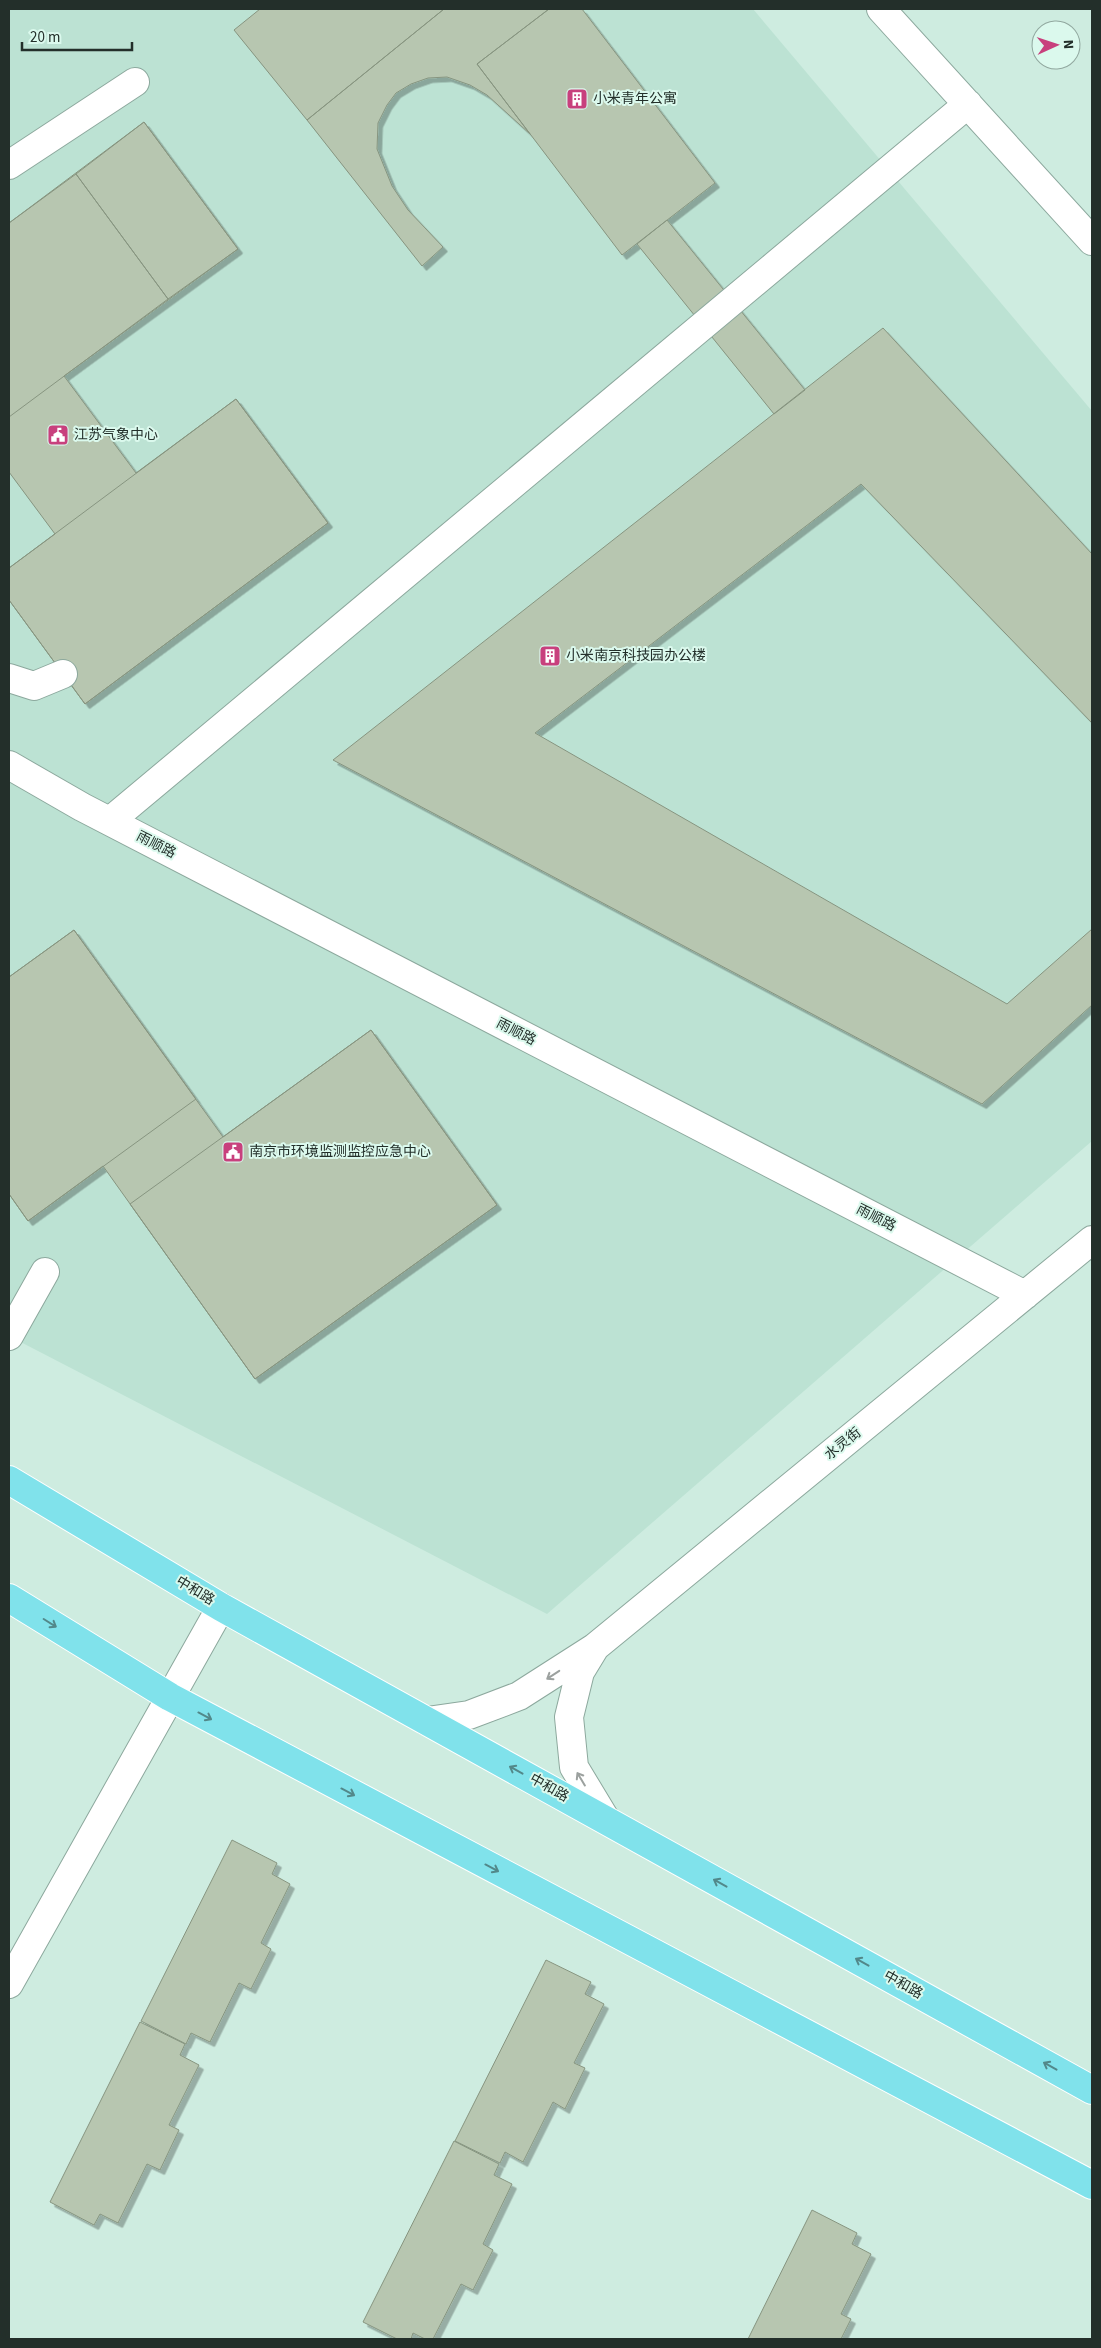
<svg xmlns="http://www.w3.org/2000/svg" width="1101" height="2348" font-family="'Source Sans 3','Noto Sans SC',sans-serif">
<defs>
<filter id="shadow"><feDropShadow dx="4.5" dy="4.5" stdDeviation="0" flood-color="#0004"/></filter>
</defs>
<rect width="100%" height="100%" fill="#ceece0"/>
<path fill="#bce2d3" d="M9 9H753L1092 411V1141L547 1614 9 1336Z"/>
<path fill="#b7c6b0" stroke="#879580" filter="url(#shadow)" d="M260 9H444L307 120 234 30Z
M444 9H549L477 64 530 134 487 95 470 85 447 77 428 78 411 84 396 93 387 105 378 123 377 149 392 186 408 210 443 247 422 266 307 120Z
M549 9H582L715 183 622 255 477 64Z
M144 122 238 249 64 376 136 473 236 399 328 523 85 704 9 600V568L55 534 9 472V223Z
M144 122 238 249 168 299 76 174Z
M76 174 168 299 9 417V223Z
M667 220 805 390 774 414 637 244Z
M883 328 1092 554V723L861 484 535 733 1007 1004 1092 929V1005L982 1104 333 760Z
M236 399 328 523 85 704 9 600V568Z
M74 930 223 1137 371 1030 497 1205 255 1379 103 1166 28 1221 9 1194V977Z
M74 930 196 1099 28 1221 9 1194V977Z
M371 1030 497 1205 255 1379 130 1204Z
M232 1840 277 1863 272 1874 290 1884 261 1943 271 1949 251 1989 239 1983 210 2042 191 2033 186 2044 141 2021Z
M546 1960 591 1982 585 1994 604 2004 574 2063 585 2068 565 2109 553 2102 523 2162 505 2152 500 2163 455 2141Z
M140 2022 185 2044 180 2055 199 2065 169 2125 179 2130 160 2170 147 2164 118 2223 100 2214 94 2225 50 2202Z
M454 2141 499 2164 494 2175 512 2184 483 2244 493 2250 473 2290 461 2284 433 2339H425L413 2333 411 2339H397L363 2322Z
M812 2210 857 2233 852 2244 871 2254 841 2314 851 2319 841 2339H748Z"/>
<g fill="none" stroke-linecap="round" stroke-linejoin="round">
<g stroke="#8ca89d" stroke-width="30">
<path id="minor" d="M881 9 1092 241
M9 165 135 82
M9 678 34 686 63 674
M9 765 82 807 1025 1295
M110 821 968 104
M9 1336 45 1272
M594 1649 580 1672 569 1717 574 1767 606 1820
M427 1721 469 1715 519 1696 594 1648 1092 1240
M9 1984 221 1607"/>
</g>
<g stroke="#fff" stroke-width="30">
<path id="major" d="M9 1480 221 1607 1092 2090
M9 1598 170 1697 1092 2185"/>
</g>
<use href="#minor" stroke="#fff" stroke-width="28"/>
<use href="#major" stroke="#80e2eb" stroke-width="28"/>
</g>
<defs><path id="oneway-shaft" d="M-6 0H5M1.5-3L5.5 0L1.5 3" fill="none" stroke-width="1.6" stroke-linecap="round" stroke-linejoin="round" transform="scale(1.25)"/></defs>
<g stroke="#52888a">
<use href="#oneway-shaft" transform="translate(50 1623) rotate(32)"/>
<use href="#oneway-shaft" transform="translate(205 1716) rotate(28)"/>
<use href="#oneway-shaft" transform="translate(516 1770) rotate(-151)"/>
<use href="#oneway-shaft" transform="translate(348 1792) rotate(28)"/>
<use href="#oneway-shaft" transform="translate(492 1868) rotate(28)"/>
<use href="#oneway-shaft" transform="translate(720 1883) rotate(-151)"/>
<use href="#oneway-shaft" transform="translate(862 1962) rotate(-151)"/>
<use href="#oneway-shaft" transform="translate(1050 2066) rotate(-151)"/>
</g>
<g stroke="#9ca19f">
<use href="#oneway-shaft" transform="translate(553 1675) rotate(147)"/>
<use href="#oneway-shaft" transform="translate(581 1779) rotate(-121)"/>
</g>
<defs>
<g id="building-square" transform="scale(1.125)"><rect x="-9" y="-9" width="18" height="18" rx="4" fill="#c8407d" stroke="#dbf9ed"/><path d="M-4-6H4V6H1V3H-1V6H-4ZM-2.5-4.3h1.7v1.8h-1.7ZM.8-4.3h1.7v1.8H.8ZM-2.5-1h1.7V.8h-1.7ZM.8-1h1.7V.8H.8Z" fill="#fff"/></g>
<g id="civic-square" transform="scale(1.125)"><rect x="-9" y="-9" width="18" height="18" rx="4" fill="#c8407d" stroke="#dbf9ed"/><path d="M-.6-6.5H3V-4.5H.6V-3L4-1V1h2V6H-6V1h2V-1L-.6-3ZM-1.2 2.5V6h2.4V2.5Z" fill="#fff"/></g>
</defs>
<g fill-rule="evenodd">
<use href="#building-square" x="577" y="99"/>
<use href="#civic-square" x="58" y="435"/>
<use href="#building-square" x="550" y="656"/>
<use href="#civic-square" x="233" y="1152"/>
</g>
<g text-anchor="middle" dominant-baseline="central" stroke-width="4" stroke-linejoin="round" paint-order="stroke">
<g font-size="14" fill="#232f2a" stroke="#dbf9ed" text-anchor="start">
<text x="593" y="99">小米青年公寓</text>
<text x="74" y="435">江苏气象中心</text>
<text x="566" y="656">小米南京科技园办公楼</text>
<text x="249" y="1152">南京市环境监测监控应急中心</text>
</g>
<g font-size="14" fill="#232f2a" stroke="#dbf9ed">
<text transform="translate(156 845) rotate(27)">雨顺路</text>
<text transform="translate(516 1032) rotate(27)">雨顺路</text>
<text transform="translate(876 1218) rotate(27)">雨顺路</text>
<text transform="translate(843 1444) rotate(-39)">水灵街</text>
<text transform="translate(195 1591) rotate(31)">中和路</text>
<text transform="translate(549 1788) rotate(29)">中和路</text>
<text transform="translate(903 1985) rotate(29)">中和路</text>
</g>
</g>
<rect width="1101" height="2348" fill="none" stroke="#232f2a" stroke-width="20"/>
<g transform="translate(1056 45) rotate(87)"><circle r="24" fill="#dbf9ed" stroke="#91a89f"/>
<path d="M0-4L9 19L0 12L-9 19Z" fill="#c8407d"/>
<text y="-8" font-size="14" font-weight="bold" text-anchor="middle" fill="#232f2a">N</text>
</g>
<path d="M22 42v8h110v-8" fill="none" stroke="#232f2a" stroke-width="2.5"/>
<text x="30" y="42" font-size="15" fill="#232f2a" stroke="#dbf9ed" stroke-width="4" paint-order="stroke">20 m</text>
</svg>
